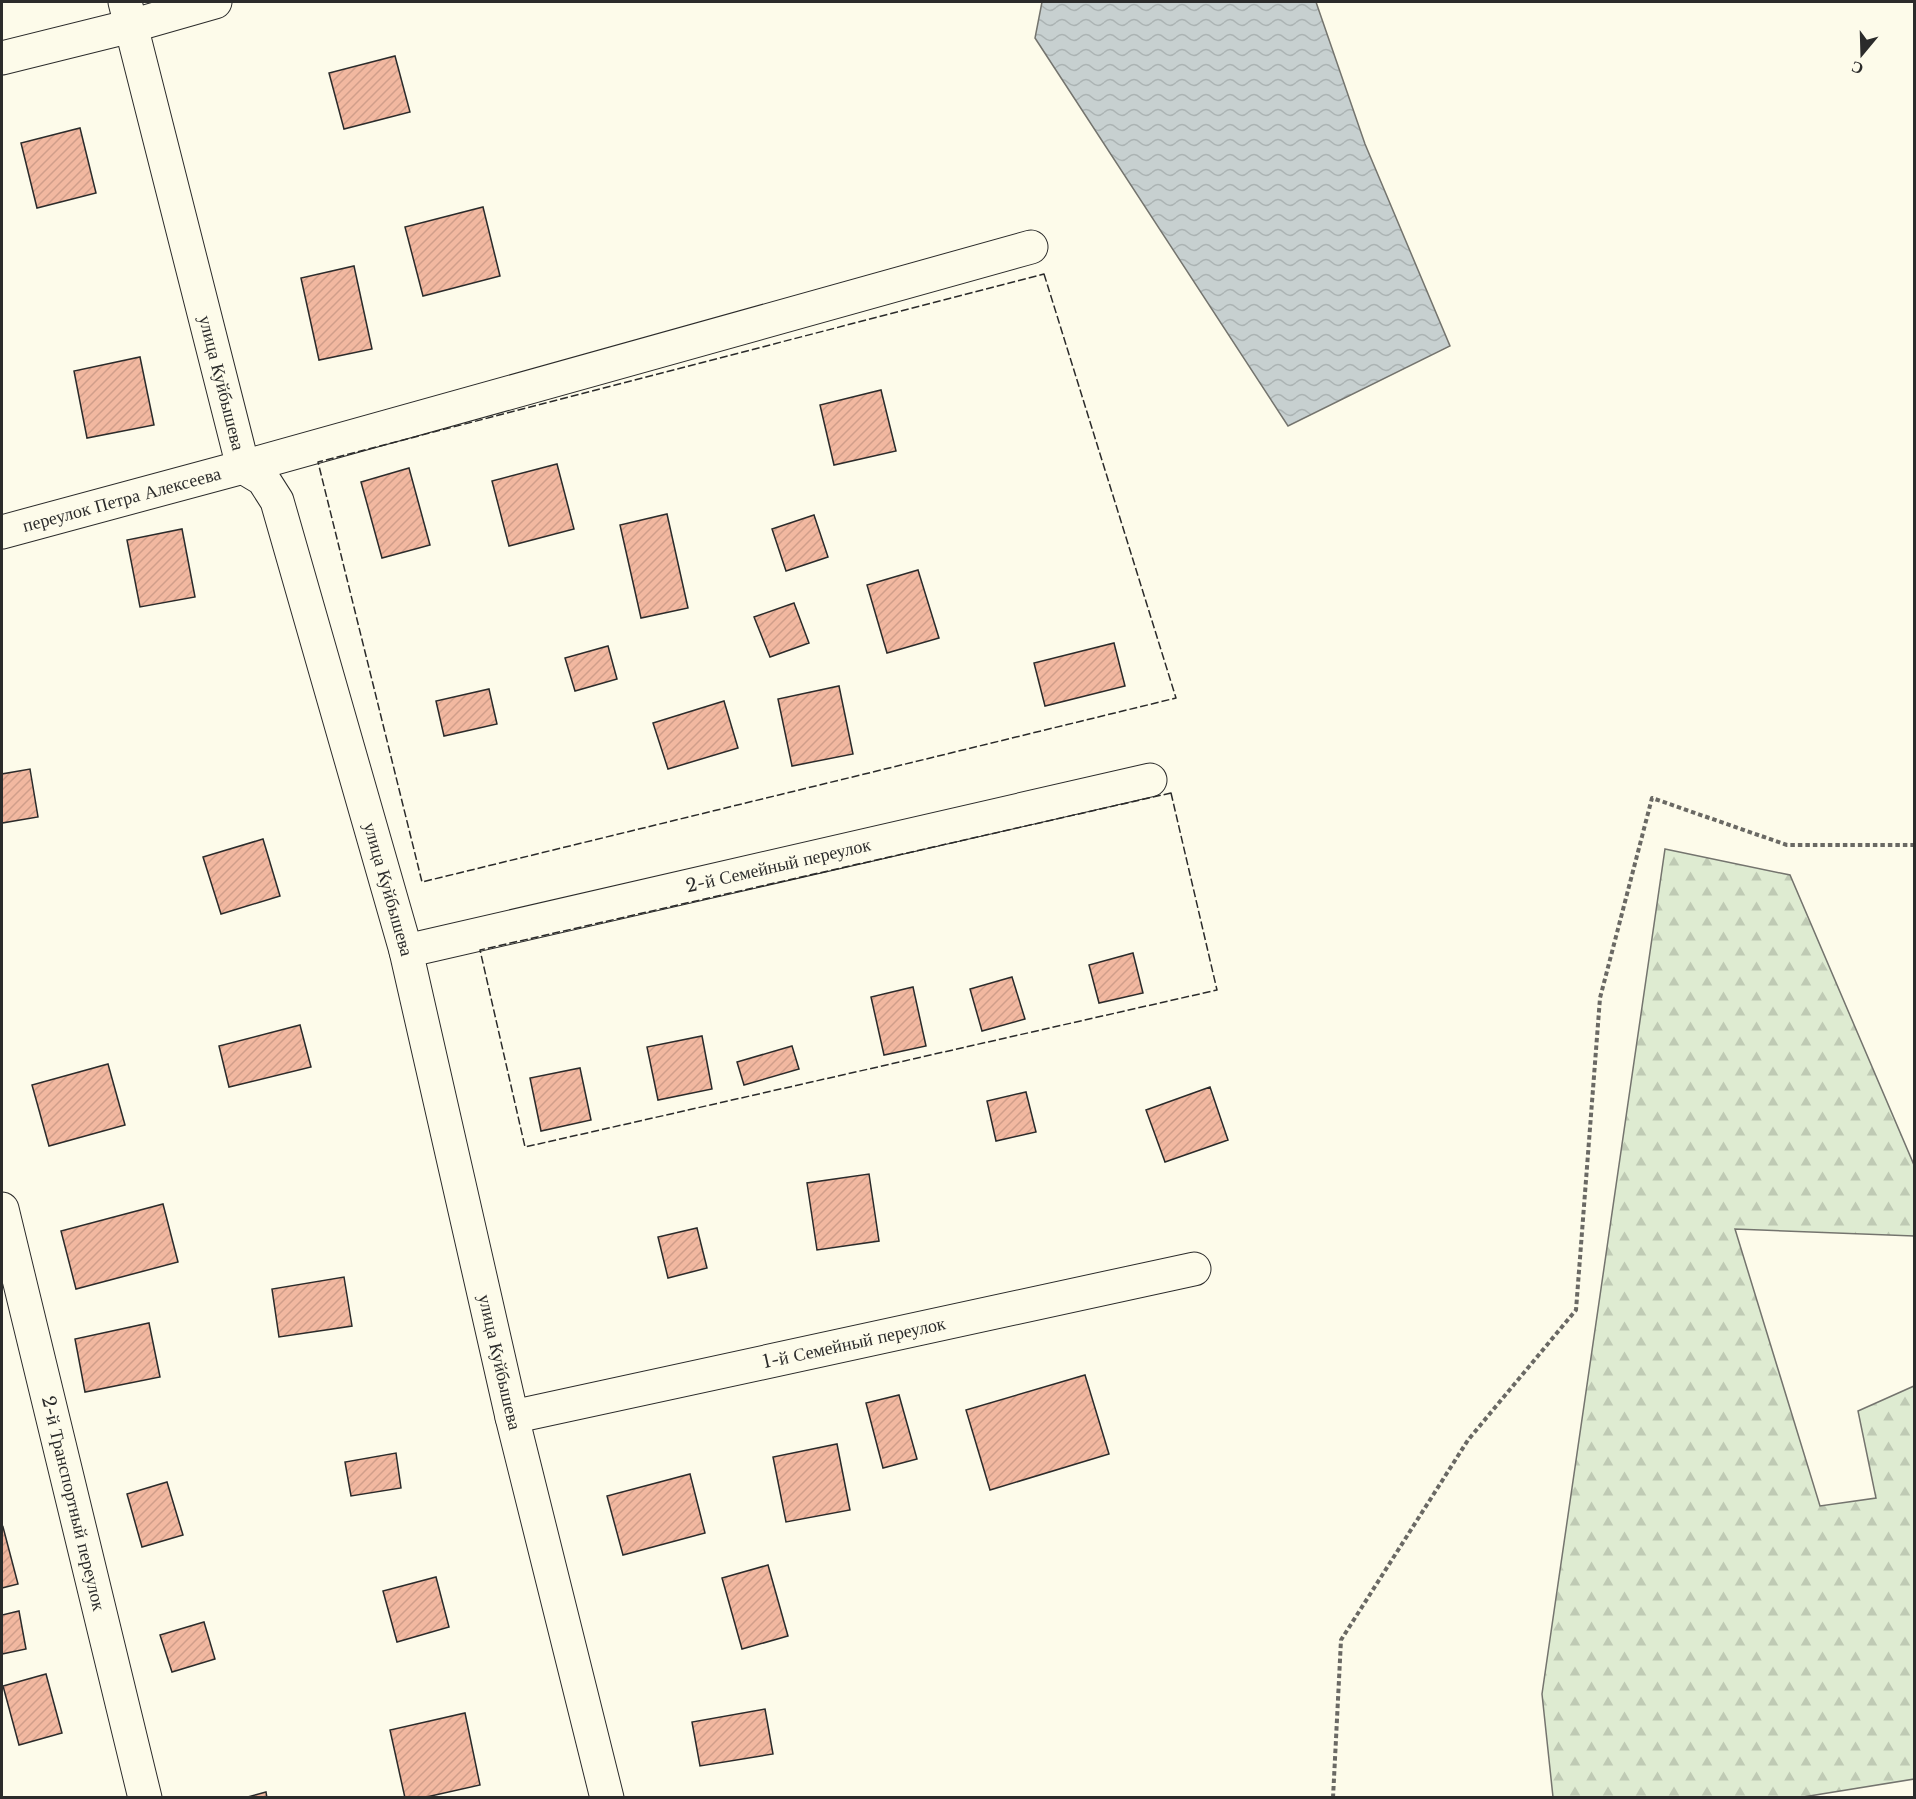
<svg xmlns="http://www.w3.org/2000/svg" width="1916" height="1799" font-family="'Libre Baskerville',serif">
<defs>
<pattern id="forest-firs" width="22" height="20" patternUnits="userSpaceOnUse" patternTransform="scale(1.5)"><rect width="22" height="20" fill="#deebd1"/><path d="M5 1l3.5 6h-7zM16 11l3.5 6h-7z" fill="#bfcab4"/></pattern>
<pattern id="water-waves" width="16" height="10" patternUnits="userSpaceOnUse" patternTransform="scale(1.5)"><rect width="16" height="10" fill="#c7d0d0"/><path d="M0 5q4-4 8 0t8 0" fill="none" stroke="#abb3b3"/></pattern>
<pattern id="building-hatch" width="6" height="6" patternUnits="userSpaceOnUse" patternTransform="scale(1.5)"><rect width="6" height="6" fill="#f2b8a0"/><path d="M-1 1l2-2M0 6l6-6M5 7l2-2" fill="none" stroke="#d09e8a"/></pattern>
</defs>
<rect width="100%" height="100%" fill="#fdfbea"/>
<path fill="url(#forest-firs)" stroke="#74746e" stroke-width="1.5" d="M1665 849 1790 875 1914 1165V1236L1735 1229 1820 1506 1876 1498 1858 1411 1914 1386V1779L1803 1797H1553L1542 1694Z"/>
<path fill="url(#water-waves)" stroke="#74746e" stroke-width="1.5" d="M1042 2H1316L1365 144 1450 346 1288 426 1035 38Z"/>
<path fill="url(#building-hatch)" stroke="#2b2b2b" stroke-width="1.5" d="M395 56 410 112 344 129 329 73Z
M80 128 96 193 37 208 21 143Z
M483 207 500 276 423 296 405 227Z
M354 266 372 349 319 360 301 278Z
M140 357 154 425 87 438 74 371Z
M881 390 896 451 834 465 820 405Z
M557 464 574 529 509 546 492 481Z
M409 468 430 545 382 558 361 482Z
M667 514 688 608 641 618 620 525Z
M814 515 828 557 786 571 772 529Z
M182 529 195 597 140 607 127 540Z
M918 570 939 638 887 653 867 585Z
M794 603 809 643 770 657 754 617Z
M1114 643 1125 686 1045 706 1034 663Z
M608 646 617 679 575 691 565 658Z
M839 686 853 754 792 766 778 699Z
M489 689 497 724 444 736 436 701Z
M724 701 738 748 668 769 653 723Z
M30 769 38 817 2 823V774Z
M263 839 280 896 221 914 203 857Z
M1133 953 1143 993 1099 1003 1089 965Z
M1012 977 1025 1019 982 1031 970 989Z
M913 987 926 1046 884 1055 871 997Z
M300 1025 311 1067 229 1087 219 1046Z
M702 1036 712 1089 658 1100 647 1047Z
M792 1046 799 1069 744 1085 737 1062Z
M108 1064 125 1125 49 1146 32 1085Z
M580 1068 591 1120 541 1131 530 1078Z
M1210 1087 1228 1140 1165 1162 1146 1110Z
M1026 1092 1036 1132 996 1141 987 1101Z
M869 1174 879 1241 817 1250 807 1183Z
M163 1204 178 1262 76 1289 61 1231Z
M697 1228 707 1268 668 1278 658 1237Z
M344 1277 352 1326 279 1337 272 1289Z
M149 1323 160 1377 85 1392 75 1339Z
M1085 1375 1109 1454 990 1490 966 1410Z
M899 1395 917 1459 883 1468 866 1403Z
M837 1444 850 1510 786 1522 773 1457Z
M396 1453 401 1488 351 1496 345 1462Z
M690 1474 705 1533 623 1555 607 1496Z
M167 1482 183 1535 142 1547 127 1494Z
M3 1527 18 1584 2 1588V1528Z
M768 1565 788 1636 742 1649 722 1578Z
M436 1577 449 1627 397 1642 383 1591Z
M19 1611 26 1649 2 1654V1615Z
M204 1622 215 1659 172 1672 160 1635Z
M46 1674 62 1733 19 1745 3 1686Z
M765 1709 773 1754 700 1766 692 1722Z
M465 1713 480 1785 422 1798H405L390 1730Z
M266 1792 267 1798H244Z"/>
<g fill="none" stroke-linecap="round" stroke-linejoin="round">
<g stroke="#2b2b2b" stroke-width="35">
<g id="minor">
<path id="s1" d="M125 2 243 467 263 479 277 501 406 951 512 1417 607 1798"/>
<path d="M2 58 131 26 215 2"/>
<path id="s2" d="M2 532 243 467 1031 247"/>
<path id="s3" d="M406 951 1150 780"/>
<path id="s4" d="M2 1209 145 1798"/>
<path id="s5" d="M512 1417 1194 1269"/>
</g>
</g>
<path stroke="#6a6964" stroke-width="4" stroke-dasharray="4.5 3" stroke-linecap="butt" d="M1333 1798 1341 1640 1468 1440 1576 1310 1600 998 1652 798 1787 845H1914"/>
<use href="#minor" stroke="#fdfbea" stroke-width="33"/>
<path stroke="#2b2b2b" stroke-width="1.5" stroke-dasharray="8 3" stroke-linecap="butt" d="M1044 274 1176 698 422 882 318 462Z
M1171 793 1217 990 525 1147 480 950Z"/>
</g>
<g text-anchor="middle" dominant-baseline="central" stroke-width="4.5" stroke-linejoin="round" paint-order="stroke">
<g font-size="18" fill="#2b2b2b" stroke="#fdfbea">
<text stroke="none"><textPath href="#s1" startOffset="393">улица Куйбышева</textPath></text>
<text stroke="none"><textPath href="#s2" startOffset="124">переулок Петра Алексеева</textPath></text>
<text stroke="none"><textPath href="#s3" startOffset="382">2-й Семейный переулок</textPath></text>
<text stroke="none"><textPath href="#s1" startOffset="933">улица Куйбышева</textPath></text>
<text stroke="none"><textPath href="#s5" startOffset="350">1-й Семейный переулок</textPath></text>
<text stroke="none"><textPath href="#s1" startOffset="1419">улица Куйбышева</textPath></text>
<text stroke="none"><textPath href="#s4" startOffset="303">2-й Транспортный переулок</textPath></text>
</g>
</g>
<rect width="1916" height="1799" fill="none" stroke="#2b2b2b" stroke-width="6"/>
<g transform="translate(1862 54) rotate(199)" stroke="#fdfbea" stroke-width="4.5" paint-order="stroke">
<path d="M0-4.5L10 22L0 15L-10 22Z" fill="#2b2b2b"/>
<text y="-9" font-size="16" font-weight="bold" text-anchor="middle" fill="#2b2b2b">С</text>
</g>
</svg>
